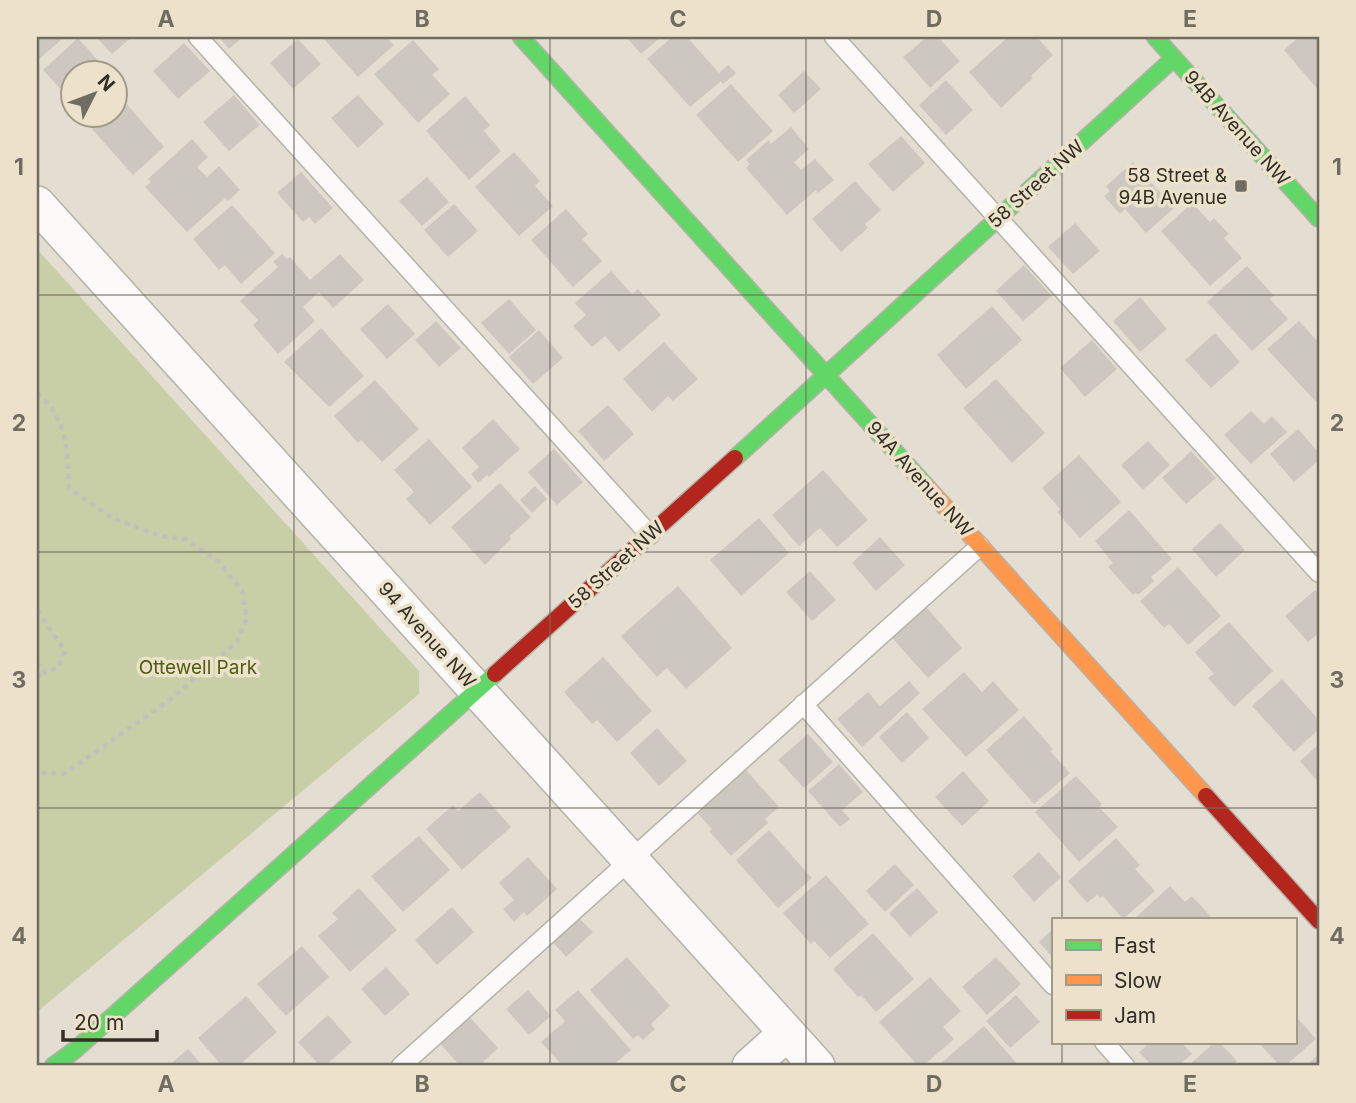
<svg xmlns="http://www.w3.org/2000/svg" width="1356" height="1103" font-family="Inter,sans-serif">
<rect width="100%" height="100%" fill="#e4ded2"/>
<path fill="#c8cfa7" d="M37 249 419 671V694L37 1012Z"/>
<path fill="#cdc8bf" d="M37 37H59L61 40 37 61Z
M96 37H132L112 54Z
M219 37H243L229 49Z
M322 37H386L394 45 358 77Z
M626 37H661L641 54Z
M672 37H687L719 73 728 65 736 73 723 84 721 81 690 107 647 59Z
M927 37H938L960 61 930 88 903 57Z
M1008 37H1037L1053 55 1031 76 1033 78 1001 108 969 72Z
M1299 37H1319V91L1284 50Z
M78 38 110 74H74V108L62 96 65 94 43 70Z
M298 39 321 64 293 89 270 63Z
M413 40 439 69 432 75 450 94 418 123 374 74Z
M184 43 210 71 178 99 153 71Z
M804 71 821 89 794 113 778 95Z
M946 80 973 110 946 135 919 105Z
M731 84 773 131 738 162 696 115Z
M234 95 260 125 229 151 203 122Z
M358 95 384 124 358 148 331 118Z
M465 96 490 125 484 131 501 151 469 180 426 131Z
M124 101 164 147 133 175 92 129 108 116H116V109Z
M791 127 809 149 794 162 801 170 815 159 834 180 818 193 816 190 787 215 746 168 750 164 746 160 769 140 771 144Z
M901 136 925 163 893 192 868 164Z
M192 139 208 157 197 167 207 177 219 166 240 190 228 201 225 198 187 232 145 187 151 182 148 179Z
M514 152 540 181 535 186 553 206 519 236 475 187Z
M1133 162 1174 208 1146 233 1125 209 1120 214 1104 196 1110 191 1106 186Z
M301 172 333 208 315 224 309 217 303 222 277 193Z
M427 177 449 202 422 226 399 201Z
M855 181 881 210 865 224 868 228 841 252 812 219Z
M1192 203 1210 222 1214 218 1229 234 1224 238 1242 258 1210 286 1161 231Z
M454 204 478 231 448 257 424 230Z
M232 205 275 253 241 284 225 265 219 270 193 239Z
M566 209 588 234 582 239 602 261 573 287 531 240Z
M1075 223 1100 251 1073 274 1048 247Z
M282 254 287 259 290 257 310 280 340 254 364 280 333 308 319 292 303 307 315 321 278 354 253 325 258 320 240 301 278 267 273 262Z
M1024 265 1052 296 1023 321 996 291Z
M1247 266 1274 296 1270 299 1288 319 1252 351 1207 302Z
M611 271 632 294 638 289 661 315 619 352 605 336 592 347 573 326 586 315 575 303Z
M1140 297 1167 329 1140 352 1113 321Z
M509 299 536 330 509 354 481 323Z
M388 304 415 334 387 359 360 329Z
M992 306 1022 340 966 389 937 355Z
M436 321 461 348 439 367 415 340Z
M1299 321 1319 343 1318 404 1267 349Z
M321 328 364 376 329 407 284 362Z
M539 330 563 358 533 384 509 357Z
M1215 333 1240 362 1211 388 1185 360Z
M1092 340 1117 369 1085 397 1060 368Z
M664 342 698 379 673 401 668 396 652 412 623 379Z
M996 379 1045 433 1012 463 963 408Z
M375 380 419 429 382 462 361 440 358 443 334 416Z
M608 405 634 434 604 461 578 431Z
M1251 411 1264 424 1272 416 1287 432 1251 464 1224 435Z
M493 419 520 449 489 477 487 475 478 483 471 474 479 467 462 448Z
M1298 429 1319 453V460L1294 482 1270 454Z
M429 439 472 487 430 525 406 499 414 492 394 470Z
M1148 441 1170 465 1143 490 1121 465Z
M554 449 583 482 557 505 528 472Z
M1191 451 1216 478 1186 504 1162 478Z
M1079 455 1121 502 1080 538 1057 512 1060 509 1042 488Z
M823 470 868 520 837 547 820 528 799 546 772 515Z
M500 483 531 517 509 537 511 539 485 565 451 527Z
M535 486 547 499 532 513 520 500Z
M1129 510 1172 559 1151 577 1154 581 1138 595 1136 593 1133 595 1108 567 1113 563 1095 541Z
M759 518 789 553 741 596 710 560Z
M1220 523 1245 550 1216 577 1192 549Z
M880 537 905 565 876 591 852 563Z
M1178 567 1221 616 1188 645 1169 624 1164 628 1140 601Z
M810 571 836 600 812 621 786 592Z
M678 586 732 648 686 689 667 668 657 677 621 636Z
M1315 590 1319 595V633L1308 642 1285 616Z
M920 600 962 648 928 678 886 631Z
M1229 622 1273 671 1234 707 1208 678 1214 674 1195 652Z
M603 657 652 711 617 742 597 720 592 724 564 692Z
M964 672 982 692 993 681 1019 710 966 757 922 709Z
M1282 679 1319 720V729L1294 752 1252 706Z
M909 681 920 693 862 747 837 719 868 692 880 706Z
M907 712 929 738 902 763 879 737Z
M1024 716 1053 749 1050 751 1070 773 1034 804 986 750Z
M657 728 687 761 659 786 630 753Z
M808 734 833 762 804 788 778 760Z
M1319 744V783L1300 761Z
M739 762 779 807 765 819 768 823 731 856 709 831 712 829 689 804Z
M839 764 863 792 842 810 850 819 840 827 808 791Z
M963 771 989 801 962 826 935 797Z
M1076 776 1102 804 1099 807 1118 827 1079 862 1035 812Z
M480 792 511 827 462 870 426 829 453 805 458 811Z
M769 830 812 878 778 908 736 860Z
M419 836 450 870 403 912 371 876Z
M1116 838 1140 865 1135 869 1155 891 1123 919 1103 896 1100 898 1097 895 1087 903 1068 881Z
M1039 852 1061 877 1034 902 1012 876Z
M528 857 557 889 527 916 524 912 514 922 503 909 514 900 499 883Z
M895 864 914 885 885 912 866 891Z
M826 875 869 924 830 958 814 941 811 944 783 913Z
M1170 886 1185 902 1192 896 1213 919H1134Z
M359 888 397 930 350 972 318 936 338 919 332 913Z
M917 888 938 912 910 937 889 913Z
M452 907 474 932 437 965 415 940Z
M575 914 593 932 566 957 549 938Z
M1053 929V958L1039 942Z
M873 933 914 979 876 1012 861 995 858 997 833 969Z
M302 946 329 977 286 1016 257 984Z
M627 957 670 1006 651 1024 655 1029 643 1040 638 1035 633 1039 590 990Z
M996 957 1021 984 987 1015 962 987Z
M386 967 410 994 385 1016 361 989Z
M930 977 961 1011 943 1027 954 1039 923 1066H918L879 1022Z
M528 990 551 1016 529 1035 506 1009Z
M578 990 631 1050 612 1066H563L541 1042 565 1021 555 1010Z
M1016 995 1040 1022 1010 1048 986 1021Z
M246 996 277 1032 238 1066H222L198 1038Z
M466 1013 498 1048 479 1066H460L437 1040Z
M328 1015 352 1042 325 1066H320L298 1042Z
M1295 1015 1316 1039 1285 1066H1280L1258 1042H1295Z
M984 1026 1019 1066H942L940 1064Z
M1151 1042H1181L1192 1054 1178 1066H1152L1139 1052Z
M1215 1042H1219L1237 1061 1231 1066H1188Z
M188 1049 203 1066H168Z
M1319 1054V1066H1306Z"/>
<g fill="none" stroke-linecap="round" stroke-linejoin="round">
<g stroke="#b6b1a8" stroke-width="21">
<path id="lane" d="M198 37 650 535
M834 37 1319 573
M803 704 1053 985
M1104 1042 1125 1066
M401 1066 980 546"/>
</g>
<g stroke="#b6b1a8" stroke-width="38">
<path id="street" d="M37 204 817 1066
M750 1066 787 1033"/>
</g>
<g stroke="#b6b1a8" stroke-width="19">
<path id="fast" d="M521 37 927 487
M1155 37 1319 219
M735 458 1174 58
M53 1066 75 1050 495 674"/>
</g>
<g stroke="#b6b1a8" stroke-width="19">
<path id="slow" d="M927 487 1206 796"/>
</g>
<g stroke="#b6b1a8" stroke-width="19">
<path id="jam" d="M495 674 735 458
M1206 796 1319 921"/>
</g>
<path stroke="#c2c0bc" stroke-width="4.5" stroke-dasharray="5 5" stroke-linecap="butt" d="M37 393C68 419 67 450 69 488L112 518 161 536 186 539 218 561 242 591 247 618 237 642 171 699 64 774 37 772
M37 610 65 651 58 667 45 673 37 663
M37 676 45 673"/>
<use href="#lane" stroke="#fbfaf8" stroke-width="18"/>
<use href="#street" stroke="#fbfaf8" stroke-width="35"/>
<use href="#fast" stroke="#63d668" stroke-width="16"/>
<use href="#slow" stroke="#ff974d" stroke-width="16"/>
<use href="#jam" stroke="#b3261e" stroke-width="16"/>
</g>
<path fill="none" stroke="#716c62" stroke-width="2" stroke-opacity="0.55" d="M294 37V1066M550 37V1066M806 37V1066M1062 37V919M37 295H1319M37 552H1319M37 808H1319M1062 1042V1066"/>
<rect fill="#716c62" stroke="#ece1ca" stroke-width="2.5" x="1234" y="179" width="14" height="14" rx="3.5"/>
<g text-anchor="middle" dominant-baseline="central" stroke-width="7" stroke-linejoin="round" paint-order="stroke">
<g font-size="19" fill="#332f26" stroke="#ece1ca">
<text transform="translate(1237 128) rotate(48)">94B Avenue NW</text>
<text transform="translate(1036 184) rotate(-42)">58 Street NW</text>
<text transform="translate(920 479) rotate(48)">94A Avenue NW</text>
<text transform="translate(616 565) rotate(-42)">58 Street NW</text>
<text transform="translate(427 635) rotate(48)">94 Avenue NW</text>
</g>
<g font-size="19" fill="#332f26" stroke="#ece1ca" text-anchor="end">
<text x="1227" y="175">58 Street &amp;<tspan x="1227" dy="22">94B Avenue</tspan></text>
</g>
<g font-size="19" fill="#505e13" stroke="#ece1ca">
<text x="198" y="667">Ottewell Park</text>
</g>
</g>
<rect width="1356" height="1103" fill="none" stroke="#ece1ca" stroke-width="77"/>
<rect x="1052" y="918" width="245" height="126" fill="#ece1ca" stroke="#a29a88" stroke-width="2"/>
<rect x="1066" y="940" width="35" height="10" fill="#63d668" stroke="#a29a88" stroke-width="2"/>
<text x="1114" y="953" font-size="21" fill="#332f26">Fast</text>
<rect x="1066" y="975" width="35" height="10" fill="#ff974d" stroke="#a29a88" stroke-width="2"/>
<text x="1114" y="988" font-size="21" fill="#332f26">Slow</text>
<rect x="1066" y="1010" width="35" height="10" fill="#b3261e" stroke="#a29a88" stroke-width="2"/>
<text x="1114" y="1023" font-size="21" fill="#332f26">Jam</text>
<g transform="translate(94 94) rotate(48)"><circle r="33" fill="#ece1ca" stroke="#a29a88" stroke-width="2"/>
<path d="M0-5L12 26L0 18L-12 26Z" fill="#716c62"/>
<text y="-10" font-size="19" font-weight="bold" text-anchor="middle" fill="#332f26">N</text>
</g>
<path d="M63 1030v10h94v-10" fill="none" stroke="#332f26" stroke-width="3.5"/>
<text x="74" y="1030" font-size="21" fill="#332f26" stroke="#ece1ca" stroke-width="5" paint-order="stroke">20 m</text>
<rect x="38" y="38" width="1280" height="1026" fill="none" stroke="#716c62" stroke-width="2.5"/>
<g font-size="23" text-anchor="middle" font-weight="bold" fill="#716c62">
<text x="166" y="27">A</text>
<text x="422" y="27">B</text>
<text x="678" y="27">C</text>
<text x="934" y="27">D</text>
<text x="1190" y="27">E</text>
<text x="19" y="175">1</text>
<text x="1337" y="175">1</text>
<text x="19" y="431">2</text>
<text x="1337" y="431">2</text>
<text x="19" y="688">3</text>
<text x="1337" y="688">3</text>
<text x="19" y="944">4</text>
<text x="1337" y="944">4</text>
<text x="166" y="1092">A</text>
<text x="422" y="1092">B</text>
<text x="678" y="1092">C</text>
<text x="934" y="1092">D</text>
<text x="1190" y="1092">E</text>
</g>
</svg>
